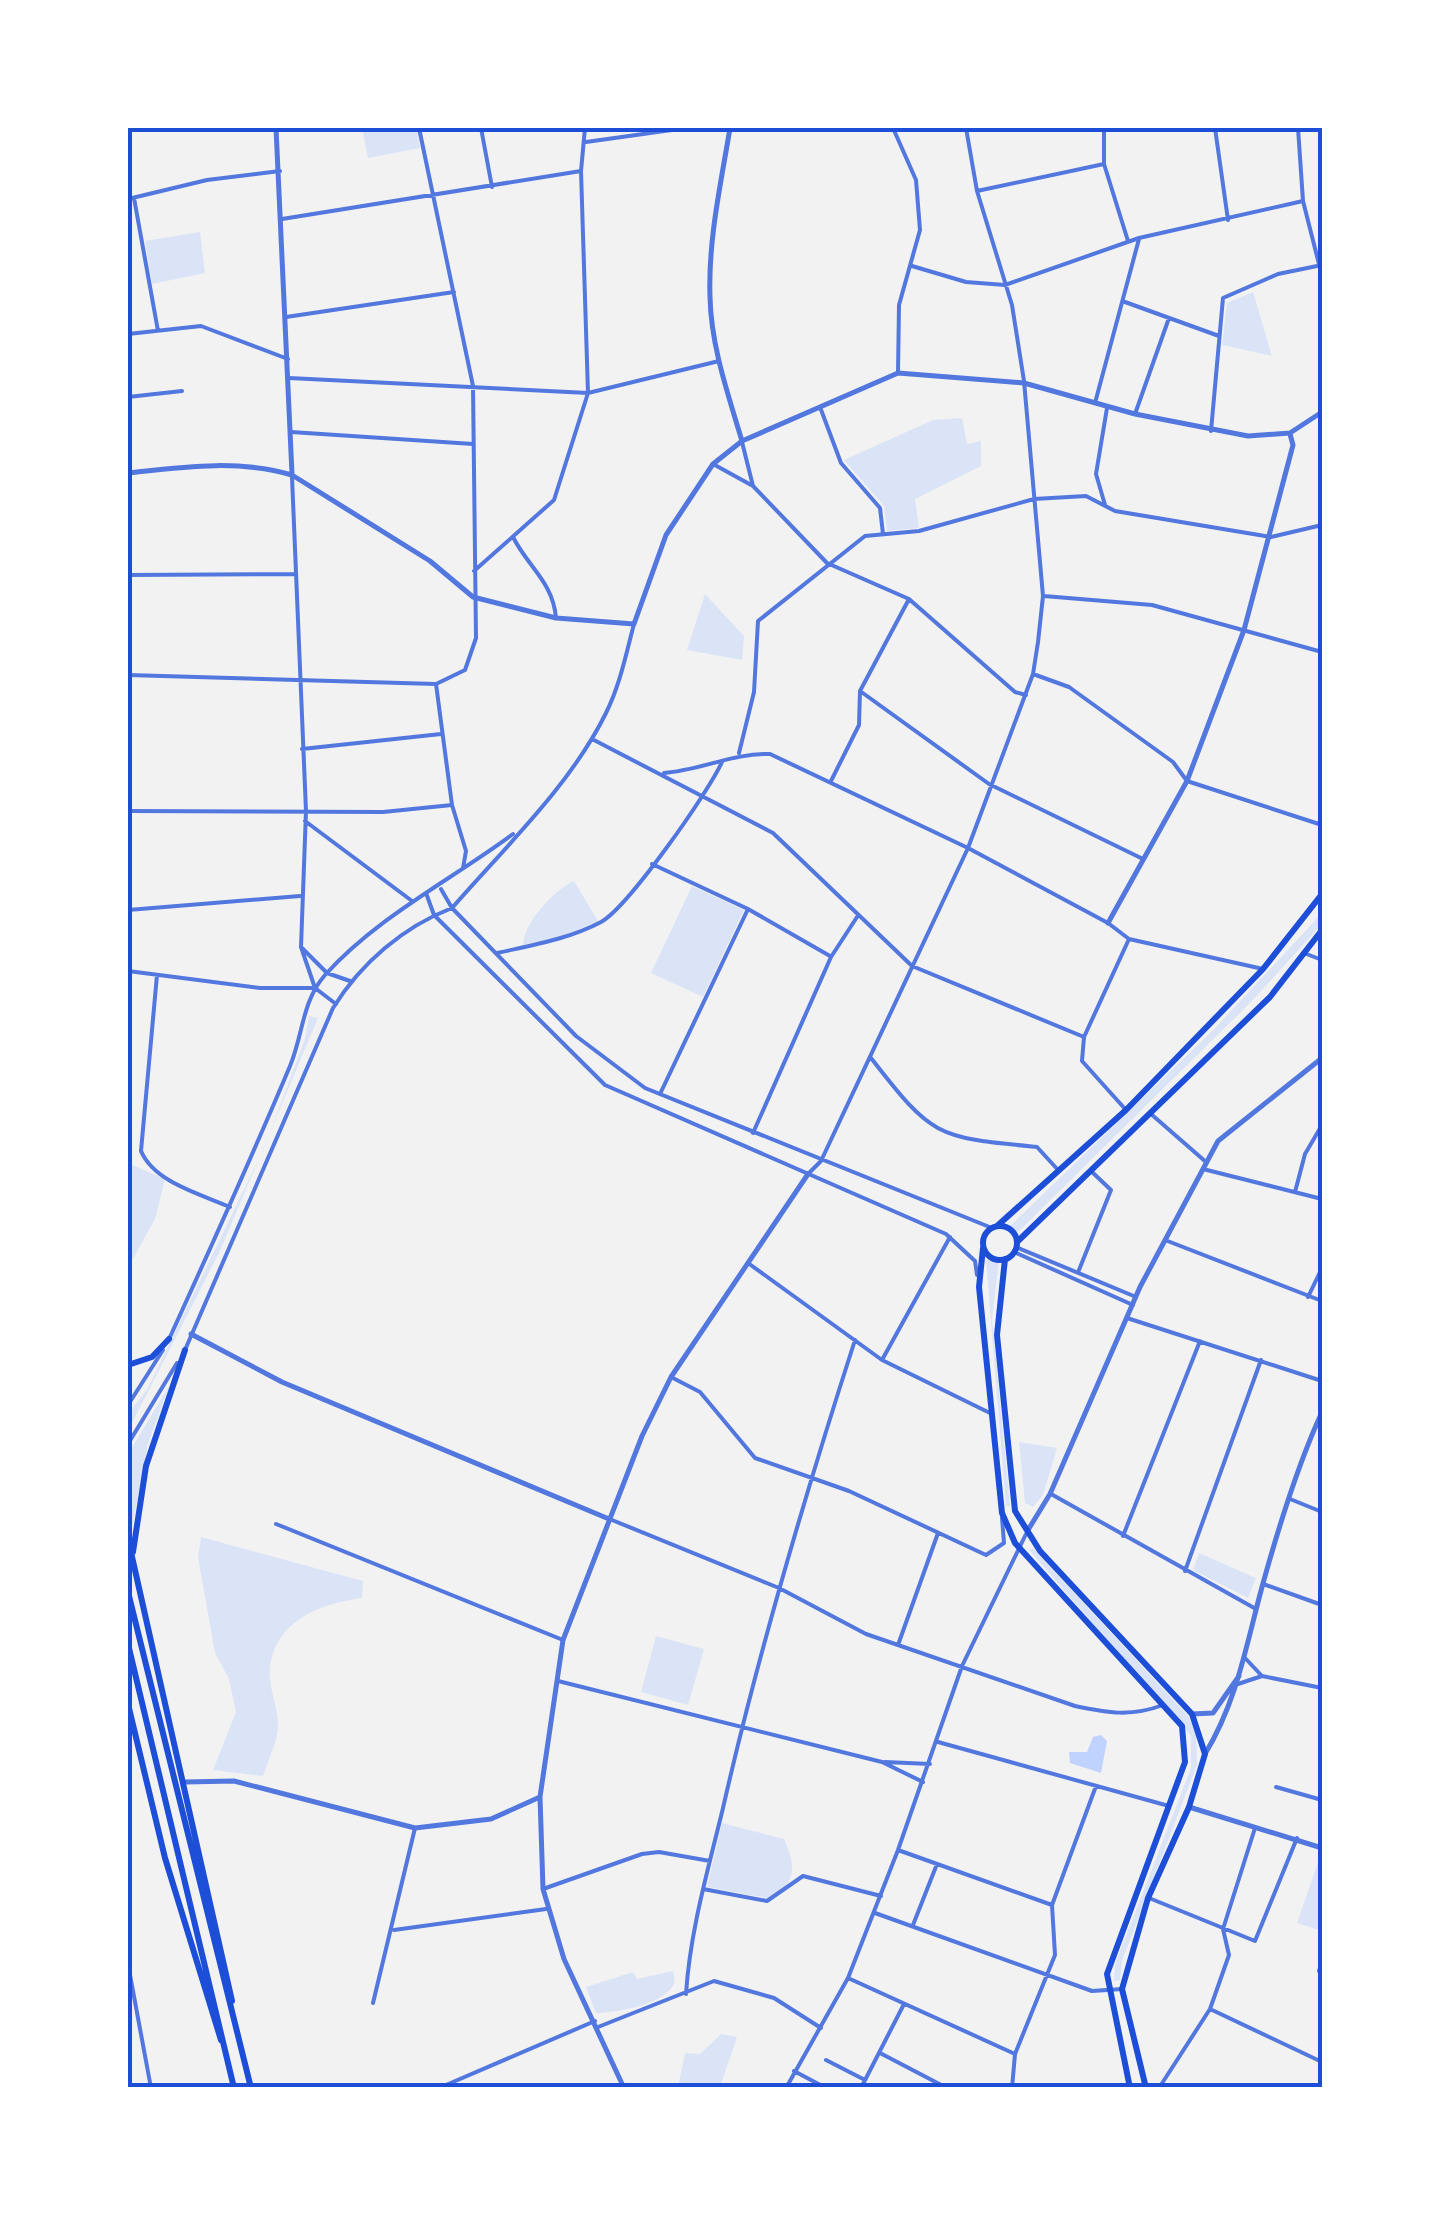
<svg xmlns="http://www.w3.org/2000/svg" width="1450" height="2215" font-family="Poppins,sans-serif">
<rect width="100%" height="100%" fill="#f2f2f2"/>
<path fill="#dbe4f7" d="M362 128H417L420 148 368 158Z
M200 232 205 273 152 284 145 241Z
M1253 292 1272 356 1222 345 1227 303Z
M962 418 967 444 981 441V466L915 499 919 528 887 531 884 506 844 460 933 420Z
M705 594 744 636 742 660 687 650Z
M574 881 598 921 563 936 523 945C525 921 553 891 574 881Z
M692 886 744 910 703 997 651 973Z
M1322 913V924L1252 1001 1017 1233 1009 1227 1215 1028Z
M309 1016 318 1018 220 1251 128 1431V1414L148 1388 264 1148 305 1039Z
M128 1156 130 1164 165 1179 155 1219 128 1268Z
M986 1260 999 1261 992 1319 1010 1506H1006Z
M169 1386 148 1444 132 1527 128 1454Z
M1019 1442 1057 1448 1043 1495 1033 1507 1025 1503Z
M201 1537 363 1581 362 1598C324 1603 280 1618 271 1661 266 1681 277 1703 278 1723 279 1739 268 1760 263 1776L213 1770 236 1712 229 1679 215 1653 198 1557Z
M1033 1548 1188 1716 1196 1732 1197 1765 1122 1961 1120 1980 1114 1981 1115 1964 1191 1768V1736L1029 1550Z
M1199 1553 1256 1578 1248 1598 1193 1570Z
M656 1636 704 1649 688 1705 641 1692Z
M722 1823 784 1839C796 1865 798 1885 767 1898L707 1887Z
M1322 1851V1931L1297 1923Z
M673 1971 675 1982C665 2005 619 2012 596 2013L586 1987 633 1972 637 1979Z
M721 2034 737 2037 720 2087H678L685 2053 700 2054Z"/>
<path fill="#bfd3fe" d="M1101 1735 1107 1741 1101 1773 1070 1763 1069 1752H1087L1093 1737Z"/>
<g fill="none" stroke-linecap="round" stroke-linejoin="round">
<path stroke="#5277de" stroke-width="4" d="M481 128 492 187
M893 128 916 180 920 230 899 305 898 373
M1104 128V164L1128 241
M1215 128 1228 220
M1298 128 1303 201 1322 276
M586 142 686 128
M977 191 1104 164
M134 198 158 331
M128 199 207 180 280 171
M282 219 581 171
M912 266 966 282 1005 285 1139 238 1303 201
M1125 302 1219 336
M286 317 454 292
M128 334 201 326 288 359
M289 378 588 393 719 361
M128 397 182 391
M1095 403 1139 239
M820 407 841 463 880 508 883 534
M1135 414 1169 318
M1211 431 1223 298 1278 274 1322 265
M291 432 473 444
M742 442 753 486
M713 464 753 486 827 563 909 599 1015 692 1026 695
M292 477 306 811 301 947 315 988 336 1004
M1105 505 1096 474 1107 408
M513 537C528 567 553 582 556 618
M474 571 554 500 588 393 581 171 585 128
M128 575 295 574
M1044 596 1152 605 1322 652
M1033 674 1069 687 1173 762 1187 781 1322 825
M128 675 436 684 465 670 476 638 473 386 419 128
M436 684 452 805 466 851 463 868
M860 691 989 784 1143 859
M592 739 773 833 912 966 1084 1037
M302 749 441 734
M739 753 754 692 758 621 865 536 919 531 1034 499 1086 496 1115 511 1271 537 1322 525
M664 773C702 770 733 753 770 754L968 848 1108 923 1129 939 1263 969
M831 781 859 725 860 691 909 599
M128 811 383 812 452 805
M305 821 412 901
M652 864 748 909 830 956
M441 889 452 908 576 1036 645 1088 992 1228
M426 893 434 915 605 1085 946 1234 975 1261 977 1275
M128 910 300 896
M302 948 327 973 350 981
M497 953C533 945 569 939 601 922 628 907 708 793 722 762
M1304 953 1322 960
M128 971 260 988H315
M157 975 141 1151C154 1182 200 1194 230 1207
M871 1058C933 1138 936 1137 1037 1147L1059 1171
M660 1094 748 909
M1126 1110 1082 1061 1084 1037 1129 939
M1151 1114 1206 1162
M753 1133 831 957 857 917
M1203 1169 1322 1199
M808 1174 821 1161 968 848 1033 674 1038 642 1043 596 1024 381 1012 305 977 191 966 128
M1295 1192 1305 1154 1322 1125
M1165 1240 1322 1301
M1016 1247 1136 1297
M1014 1252 1133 1305
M748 1263 882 1360 992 1414
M1079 1270 1111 1190 1092 1172
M1308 1297 1322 1268
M1127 1318 1322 1381
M170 1337C211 1247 252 1157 290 1066 303 1035 302 1001 325 975 377 917 451 880 513 834
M185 1350 333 1008C361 963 403 927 452 908 505 847 570 786 606 713 620 685 626 654 634 624
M882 1360 950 1237
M671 1377 700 1392 755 1458 849 1491 986 1555 1004 1543 1002 1518
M128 1405 163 1350
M128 1444 177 1363
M1051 1494 1256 1609
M1290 1499 1322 1512
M612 1520 779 1588 866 1634 1075 1706C1108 1713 1131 1717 1163 1705
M276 1524 563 1640
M1123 1536 1200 1341
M1185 1571 1261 1360
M1263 1584 1322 1605
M898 1645 938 1533
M1245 1658 1262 1676 1322 1688
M558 1681 882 1762 923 1782
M1238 1684 1262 1676
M938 1742 1169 1806
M885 1762 930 1764
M1276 1787 1322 1800
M898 1850 1052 1905
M543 1889 642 1854 659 1852 710 1861
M703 1889 767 1901 803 1876 881 1896
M1149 1898 1255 1941 1297 1838
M875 1913 1092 1991 1122 1989
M913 1925 937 1864
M394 1930 546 1909
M128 1964 151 2088
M1319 1971 1322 1962
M848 1978 1015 2054
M686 1994C690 1931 708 1870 723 1808 759 1650 805 1495 855 1340
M373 2003 415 1828
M1210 2009 1322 2062
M598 2027 714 1981 774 1998 821 2028
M880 2053 947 2088
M826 2060 865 2080
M794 2071 826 2088
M439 2088 595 2021
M786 2088 848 1978 898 1850 962 1666 1026 1534
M861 2088 904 2004
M1012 2088 1015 2054 1055 1955 1052 1905 1096 1786
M1159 2088 1210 2009 1229 1955 1223 1929 1255 1828"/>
<path stroke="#5277de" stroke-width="5" d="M276 128 292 474
M730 128C721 183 708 240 710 297 711 346 728 394 742 441
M128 473C182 467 239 459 292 475L430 561 473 597 556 618 634 624 666 535 713 464 742 441 898 373 1024 383 1135 414 1248 436 1290 433 1322 412
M1108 923 1187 781 1244 630 1293 445 1290 434
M191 1334 282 1382 609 1519
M1028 1530 1050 1494 1140 1287 1218 1141 1322 1058
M1192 1714 1213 1713 1239 1676
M1205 1754C1237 1701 1246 1646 1262 1587 1278 1529 1297 1466 1322 1412
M185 1782 234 1781 415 1828 491 1819 540 1797
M1189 1807 1322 1848
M624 2088 564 1959 543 1889 540 1797 563 1640 642 1436 671 1377 808 1174"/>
<path stroke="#1d4ed8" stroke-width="6" d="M983 1243a17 17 0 1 1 34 0a17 17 0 1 1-34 0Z
M997 1226 1126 1110 1263 969 1322 894
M1017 1242 1270 997 1322 930
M983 1248 979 1287 1002 1513 1015 1543 1182 1726 1185 1762 1107 1974 1130 2088
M1005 1259 997 1335 1015 1511 1040 1551 1192 1714 1205 1754 1189 1807 1148 1898 1122 1989 1146 2088"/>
<path stroke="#1d4ed8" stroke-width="6" d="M128 1365 152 1357 169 1339
M128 1539 232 2001
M133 1552 146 1466 185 1350
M128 1592 251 2088
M128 1644 234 2088
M128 1704 165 1858 221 2040"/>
</g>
<rect width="1450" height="2215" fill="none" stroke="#ffffff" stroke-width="260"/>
<rect x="130" y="130" width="1190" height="1955" fill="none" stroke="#1d4ed8" stroke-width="4"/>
</svg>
